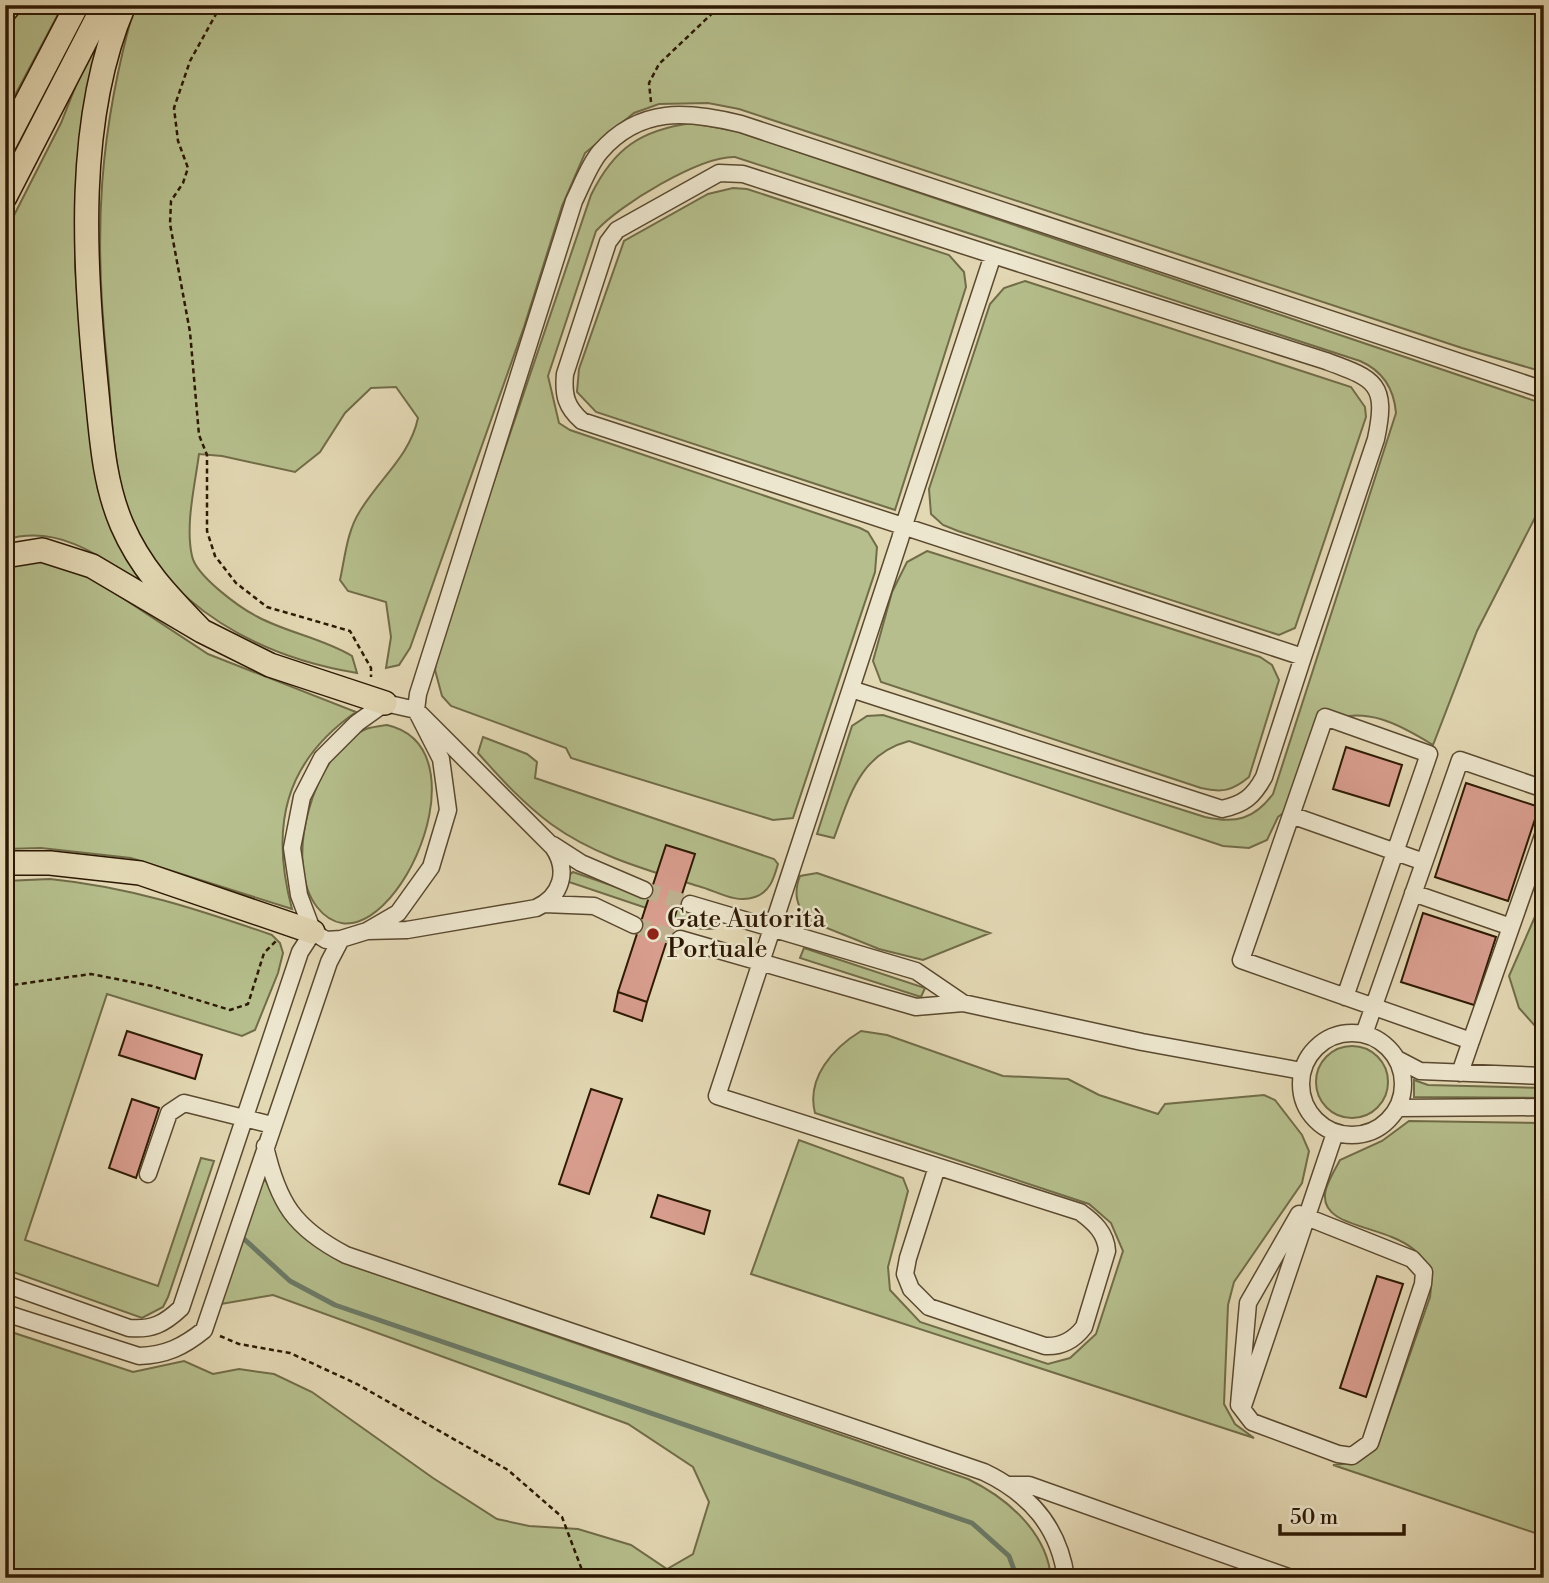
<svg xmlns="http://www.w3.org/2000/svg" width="1549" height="1583" font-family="'Libre Bodoni',serif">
<rect width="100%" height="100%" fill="#e3d8b4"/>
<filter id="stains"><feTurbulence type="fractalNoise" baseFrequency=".00286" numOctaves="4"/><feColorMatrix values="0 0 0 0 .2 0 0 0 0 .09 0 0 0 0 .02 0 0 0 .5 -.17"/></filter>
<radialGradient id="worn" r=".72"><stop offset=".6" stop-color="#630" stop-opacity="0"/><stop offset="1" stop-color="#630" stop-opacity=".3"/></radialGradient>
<path fill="#b5be8c" stroke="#716c48" stroke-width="2" d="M22 5H63L5 114V22Z
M135 5H1544V364L1540 371 1462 348 739 109 708 103 659 104 634 113 585 153 562 206 524 327 410 648 399 665 386 668 391 637 386 602 348 591 340 580C345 557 347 531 360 511 379 479 410 456 418 418L396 387 371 388 345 413 320 452 295 472 222 456 199 454C195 485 185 525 192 556 196 576 240 608 258 617 288 633 322 638 352 656L357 673C264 658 163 608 129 513 112 466 112 411 107 362 93 233 99 130 135 5Z
M104 30 77 165 75 266 82 361 98 490 127 560 145 587C103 558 59 523 5 540V233L61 123 97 32Z
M692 123 736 131 1544 404V500L1477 631 1433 745C1399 724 1365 705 1326 722L1286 811 1278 817 1267 840 1249 848 1223 846 909 741C860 754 850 795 834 838L817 834 852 726 867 716 883 715 1205 817C1236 824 1254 819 1273 794L1396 413C1394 388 1383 371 1360 361L735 157C700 156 619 205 596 231L548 376 559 423 570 430 860 528 868 532 877 547 875 572 793 818 773 820 571 758 566 748 451 706 442 696 435 670 437 657 457 590 591 195C614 148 641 130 692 123Z
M733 188 747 189 949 255 964 272 966 287 895 510 596 412 577 392 579 369 624 241 708 194Z
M1025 281 1351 387 1365 407 1366 417 1295 628 1279 635 958 531 943 525 931 514 929 489 990 304 1004 288Z
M927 551 1260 657 1272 665 1279 680 1249 777C1232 791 1222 793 1201 788L881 682 873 661 892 592 907 562Z
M38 558 77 568 208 654 356 712C284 762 270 827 292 909L131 858 41 848 5 849V563Z
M387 725C496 750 380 987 317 907 282 862 314 751 366 729 372 727 380 726 387 725Z
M483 737 527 754 537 762 535 778 774 859 778 864C774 878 770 892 755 897 735 904 717 891 698 886 647 870 595 856 551 824 523 803 501 779 478 753Z
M573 872 720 923 717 928C702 931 692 928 679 919L569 882 567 877Z
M817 873 990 933 923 960 879 949 807 920C797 905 793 894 800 876Z
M50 879C130 887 197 909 272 935L280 943 283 953 278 973 255 1030 242 1036 107 994 25 1240 158 1286 201 1158 214 1161 168 1297 163 1307 142 1318 5 1269V881Z
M1544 896V1036L1519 1008 1509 976Z
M804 948 925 988 921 997 800 958Z
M861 1031 887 1035 1003 1076 1068 1079 1099 1095 1158 1114 1165 1104 1264 1095 1275 1100 1302 1135 1309 1151 1302 1183 1234 1282 1228 1305 1224 1404 1235 1424 1254 1438 751 1274 799 1140 903 1178 908 1191 888 1267 890 1290 920 1322 1048 1364 1070 1358 1096 1334 1123 1251 1111 1223 1089 1204 815 1113C806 1078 833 1048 861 1031Z
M1316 1082a36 36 0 1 1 72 0a36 36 0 1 1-72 0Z
M1414 1080 1428 1085 1544 1088V1098L1414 1097Z
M1409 1121 1544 1123V1536L1333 1465C1353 1464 1364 1459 1378 1445L1430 1297C1442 1216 1321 1241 1325 1195 1325 1185 1335 1170 1340 1160L1382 1141Z
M261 1180 266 1181C285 1222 308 1247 350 1265L968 1479C1007 1498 1047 1532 1051 1578H5V1330L133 1372 184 1361 213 1374 239 1369 274 1374 312 1392 433 1478 497 1519 529 1526 578 1529 631 1545 667 1569 693 1554 709 1502 693 1467 628 1424 273 1295 221 1304Z"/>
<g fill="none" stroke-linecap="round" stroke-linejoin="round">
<path stroke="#6b7a67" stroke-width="5" d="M243 1238 290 1281 335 1305 972 1523 1009 1556 1017 1578"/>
</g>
<path fill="#d99e8f" stroke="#2d1903" stroke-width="2" d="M1346 747 1402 765 1389 806 1333 789Z
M1466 783 1539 807 1508 901 1435 877Z
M666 845 695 854 647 1002 618 992Z
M1423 913 1496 937 1474 1005 1401 982Z
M618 992 647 1002 642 1021 614 1011Z
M127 1031 202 1055 195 1079 119 1055Z
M591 1089 622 1099 589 1194 559 1184Z
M132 1099 159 1108 136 1178 109 1168Z
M658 1195 710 1211 704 1234 651 1217Z
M1377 1276 1403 1284 1366 1397 1340 1388Z"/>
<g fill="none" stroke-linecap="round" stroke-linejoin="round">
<path stroke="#bfb291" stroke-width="16" stroke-dasharray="16 8" stroke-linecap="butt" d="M644 890 690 904
M634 925 680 939"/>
<g stroke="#5a492f" stroke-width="19">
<path id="minor" d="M851 689 1222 809C1244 804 1253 797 1264 777L1303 657
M1291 815 1424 862
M553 845 581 863 644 890
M544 904 594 906 634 925
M690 904 916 971 963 1003
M1511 927 1544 833
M367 931 407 930 536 908C562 896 569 870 553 847L416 710 385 703 357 723 322 758 302 797 292 848 299 895 313 932 326 940 341 939 367 931 398 913 431 867 448 810 441 759 416 710 418 694 574 201C582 185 589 165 600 152 640 106 688 111 741 124L1544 390
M680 939 916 1007 963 1003 1142 1042 1302 1071
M1345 997 1429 754 1325 717 1241 960 1471 1041 1511 927 1413 893
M1301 1084a51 51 0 1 1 102 0a51 51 0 1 1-102 0Z
M1364 1034 1460 760 1544 789
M1397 1059 1420 1071 1544 1076
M1460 1073 1471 1041
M1398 1108 1544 1107
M265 1146C278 1203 294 1228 346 1255L984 1472C1030 1494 1059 1527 1066 1578
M937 1167 908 1258 905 1274 911 1289 929 1307 1045 1346C1062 1347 1074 1340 1084 1327L1107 1251C1106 1233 1094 1222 1080 1212L717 1096 900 539 904 525 993 255 743 174 719 173 617 230 608 242 565 374C563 395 566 407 582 421L1303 657 1376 439C1388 383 1375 379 1326 361L993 255
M148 1174 169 1113 184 1103 272 1125
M1299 1214 1412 1259 1424 1272 1423 1284 1370 1443 1352 1456 1338 1454 1252 1422 1239 1405 1248 1303Z
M5 1284 129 1328C152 1330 164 1324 181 1308L300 952 313 932
M5 1313 139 1356C166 1355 183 1347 204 1330L329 962 341 939
M1243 1406 1335 1133
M1010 1485H1029L1291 1578"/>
</g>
<g stroke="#2d1903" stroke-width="26">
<path id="highway" d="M124 5C75 119 84 264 96 384 101 432 103 481 122 525 141 569 169 597 202 631
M5 11 10 5
M5 143 77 5
M5 197 104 5
M5 556 42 550 92 566 202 631 270 665 385 703
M5 863H50L140 873 313 932"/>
</g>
<path stroke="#2d1903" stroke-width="2.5" stroke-dasharray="5 3.5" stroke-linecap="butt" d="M221 5 190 61 174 108 178 141 188 168 183 183 171 201 170 224 190 332 199 435 207 455V531L215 556 236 583 267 607 350 631 371 668V677
M651 102 649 83 659 64 721 5
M5 986 91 974 152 986 230 1010 248 1004 264 953 277 940
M220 1336 239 1344 290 1353 357 1384 508 1470 562 1517 585 1578"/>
<use href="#minor" stroke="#ede6ce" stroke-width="16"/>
<use href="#highway" stroke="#e3d8b4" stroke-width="23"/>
</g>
<circle fill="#8f2418" stroke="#ede6ce" stroke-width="2.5" cx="653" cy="934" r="7"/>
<g text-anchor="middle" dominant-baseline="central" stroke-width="5" stroke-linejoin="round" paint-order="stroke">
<g font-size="26" fill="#2d1903" stroke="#ede6ce" text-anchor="start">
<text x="667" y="919">Gate Autorità<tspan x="667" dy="30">Portuale</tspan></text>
</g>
</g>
<rect width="1549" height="1583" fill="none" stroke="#e3d8b4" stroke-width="28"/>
<rect x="7" y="7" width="1535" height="1569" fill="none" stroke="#2d1903" stroke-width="3.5"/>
<rect x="14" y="14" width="1521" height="1555" fill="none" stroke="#2d1903" stroke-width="2"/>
<path d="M1280 1524v10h124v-10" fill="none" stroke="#2d1903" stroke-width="3.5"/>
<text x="1290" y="1524" font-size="21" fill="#2d1903" stroke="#ede6ce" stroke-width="5" paint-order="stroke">50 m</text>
<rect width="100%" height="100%" filter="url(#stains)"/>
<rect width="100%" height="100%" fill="url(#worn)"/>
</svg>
